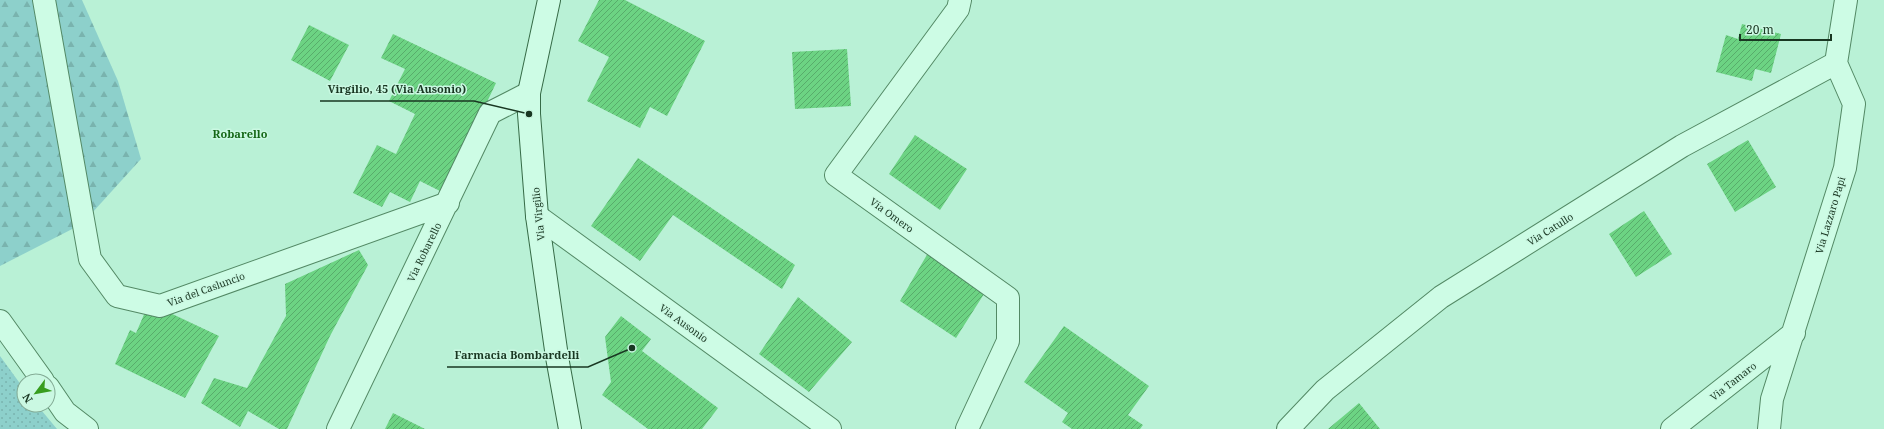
<svg xmlns="http://www.w3.org/2000/svg" width="1884" height="429" font-family="'Noto Serif',serif">
<defs>
<pattern id="forest-firs" width="22" height="20" patternUnits="userSpaceOnUse"><rect width="22" height="20" fill="#8dd0cb"/><path d="M5 1l3.5 6h-7zM16 11l3.5 6h-7z" fill="#79b3ae"/></pattern>
<pattern id="park-dots" width="8" height="8" patternUnits="userSpaceOnUse"><rect width="8" height="8" fill="#8dd0cb"/><path d="M2 2h.1M6 6h.1" fill="none" stroke="#79b3ae" stroke-width="1.8" stroke-linecap="round"/></pattern>
<pattern id="building-hatch" width="6" height="6" patternUnits="userSpaceOnUse"><rect width="6" height="6" fill="#6cd383"/><path d="M-1 1l2-2M0 6l6-6M5 7l2-2" fill="none" stroke="#58ac6b"/></pattern>
</defs>
<rect width="100%" height="100%" fill="#b9f1d6"/>
<path fill="url(#forest-firs)" d="M0 0H82L118 81 141 159 82 224 0 266Z"/>
<path fill="url(#park-dots)" d="M0 356 24 389V405H37L57 429H0Z"/>
<path fill="url(#building-hatch)" d="M599 0H625L705 41 667 116 650 107 640 128 587 101 609 57 578 41Z
M1742 24 1781 34 1771 73 1755 69 1752 81 1716 72 1726 35 1738 39Z
M309 25 349 45 330 81 291 60Z
M393 34 496 83 444 193 420 181 410 202 390 192 382 207 353 193 377 145 396 154 415 114 389 101 405 69 381 58Z
M847 49 851 106 795 109 792 52Z
M915 135 967 169 940 210 889 174Z
M1748 140 1776 187 1735 212 1707 164Z
M638 158 795 265 782 289 673 215 640 261 591 226Z
M1644 211 1672 254 1636 277 1609 234Z
M359 250 368 265 330 336 287 429H279L248 411 240 427 201 403 214 378 247 388 286 316 285 284Z
M928 253 984 294 956 338 900 301Z
M798 297 852 342 809 392 759 354Z
M149 303 219 336 185 398 115 364 130 330 136 333Z
M621 316 651 339 642 351 718 408 702 429H648L602 395 611 382 605 337Z
M1064 326 1149 386 1128 415 1143 425 1140 429H1072L1062 422 1068 413 1024 382Z
M1359 403 1380 429H1328Z
M393 413 425 429H385Z"/>
<g fill="none" stroke-linecap="round" stroke-linejoin="round">
<g stroke="#538965" stroke-width="24">
<path id="street" d="M44 0 90 259 117 296 160 306 448 203
M960 0 958 9 836 175 1008 298V341L967 429
M537 216 830 429
M0 321 43 381
M48 387 65 412 87 429
M338 429 490 113 529 93
M1288 429 1325 390 1441 297 1682 146 1836 63
M1672 429 1794 333
M1769 429 1772 399 1845 168 1854 104 1836 63 1846 0"/>
</g>
<g stroke="#366b47" stroke-width="24">
<path id="secondary" d="M549 0 529 93V114L537 216 557 357 570 429"/>
</g>
<use href="#street" stroke="#cdfce5" stroke-width="22"/>
<use href="#secondary" stroke="#cdfce5" stroke-width="22"/>
</g>
<g text-anchor="middle" dominant-baseline="central" stroke-width="3" stroke-linejoin="round" paint-order="stroke">
<g font-size="10" fill="#193722" stroke="#caf8e2">
<text transform="translate(538 214) rotate(-96)">Via Virgilio</text>
<text transform="translate(892 215) rotate(36)">Via Omero</text>
<text transform="translate(1830 215) rotate(-73)">Via Lazzaro Papi</text>
<text transform="translate(1550 229) rotate(-32)">Via Catullo</text>
<text transform="translate(424 252) rotate(-64)">Via Robarello</text>
<text transform="translate(206 289) rotate(-20)">Via del Casluncio</text>
<text transform="translate(684 323) rotate(36)">Via Ausonio</text>
<text transform="translate(1733 381) rotate(-38)">Via Tamaro</text>
</g>
<g font-size="11" font-weight="bold" fill="#156717" stroke="#caf8e2">
<text x="240" y="133">Robarello</text>
</g>
</g>
<path fill="none" stroke="#193722" stroke-width="1.5" d="M529 114L474 101H320M632 348L588 367H447"/>
<g fill="#193722" stroke="#caf8e2" stroke-width="1.5">
<circle cx="529" cy="114" r="4"/>
<circle cx="632" cy="348" r="4"/>
</g>
<g font-size="11" text-anchor="middle" font-weight="bold" fill="#193722" stroke="#caf8e2" stroke-width="3" stroke-linejoin="round" paint-order="stroke">
<text x="397" y="93">Virgilio, 45 (Via Ausonio)</text>
<text x="517" y="359">Farmacia Bombardelli</text>
</g>
<g transform="translate(36 393) rotate(238)"><circle r="19" fill="#caf8e2" stroke="#83ab95"/>
<path d="M0-3L7 15L0 10L-7 15Z" fill="#379d1e"/>
<text y="-6" font-size="11" font-weight="bold" text-anchor="middle" fill="#193722">N</text>
</g>
<path d="M1740 34v6h91v-6" fill="none" stroke="#193722" stroke-width="2"/>
<text x="1746" y="34" font-size="12" fill="#193722" stroke="#caf8e2" stroke-width="3" paint-order="stroke">20 m</text>
</svg>
